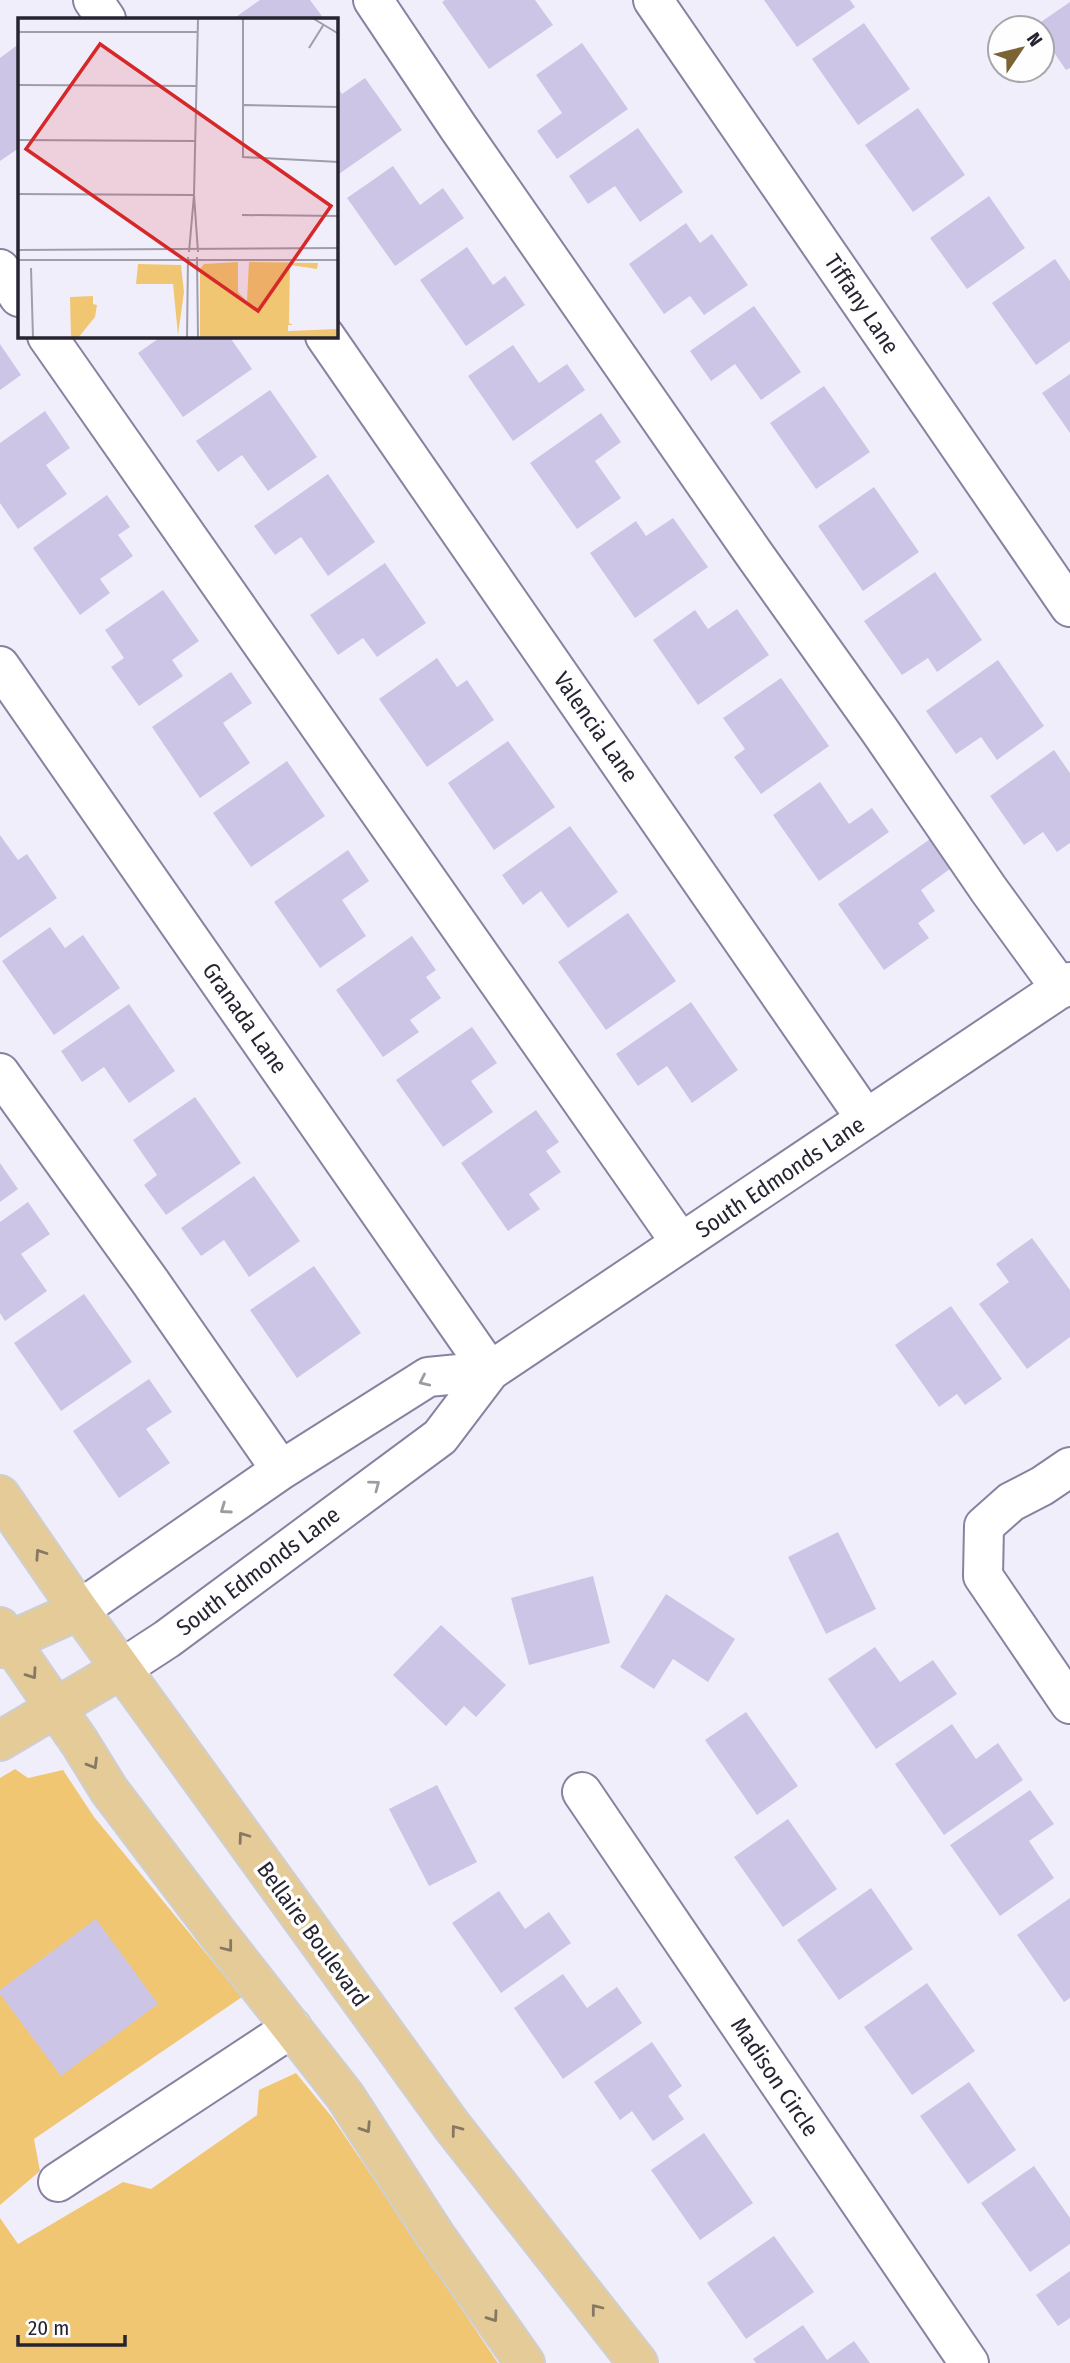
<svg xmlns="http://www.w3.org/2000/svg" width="1070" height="2363" font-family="'Fira Sans Condensed',sans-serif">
<rect width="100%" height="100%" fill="#f1eefc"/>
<path fill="#f1c672" d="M15 1769 28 1778 63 1770 94 1817 242 1997 34 2139 40 2171 0 2205V1778Z
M296 2073 332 2117 498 2363H0V2218L18 2244 123 2182 151 2189 257 2115 259 2090Z"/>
<path fill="#ccc5e6" d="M260 0H310L324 19H233Z
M445 0H535L553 25 489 69 442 2Z
M764 0H850L855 7 797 47Z
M1070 2V68L1066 70 1042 35V28L1035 26Z
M864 23 910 89 858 125 812 59Z
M582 43 628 109 557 159 537 131 562 113 536 75Z
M19 44V148L0 161V58Z
M365 78 402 130 336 176V85L342 94Z
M918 108 965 175 913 212 865 145Z
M638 128 683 192 640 222 615 186 588 204 569 176Z
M393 166 420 205 443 188 464 218 395 266 347 198Z
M989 196 1025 248 967 289 930 238Z
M686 223 700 243 712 234 748 285 704 315 690 296 664 314 629 264Z
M467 247 493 285 505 276 525 305 466 346 420 280Z
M1055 259 1070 281V341L1036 365 992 303Z
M754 306 801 372 761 400 735 364 711 381 690 351Z
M162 336H229L252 369 183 417 138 353Z
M0 344 21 375 0 390Z
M513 345 539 383 567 364 585 390 513 441 468 376Z
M1070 374V433L1042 393Z
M824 386 870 452 816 489 770 423Z
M270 390 317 457 268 491 242 455 218 472 196 441Z
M45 411 70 448 46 465 67 494 18 529 0 503V443Z
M601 413 621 442 595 461 621 498 577 529 530 463Z
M328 474 375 542 328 576 301 537 275 555 254 526Z
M874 487 919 552 863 591 818 526Z
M107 495 130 527 118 535 133 556 100 579 110 593 80 615 33 548Z
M673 518 708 567 635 618 590 553 636 521 646 536Z
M385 563 426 623 377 657 363 638 338 655 310 615Z
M935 572 982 640 937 672 928 658 902 675 864 621Z
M163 590 199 641 172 660 183 676 139 706 111 667 124 658 105 630Z
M737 609 769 655 698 705 653 640 695 610 708 629Z
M437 658 457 687 467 680 494 720 427 767 379 699Z
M998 660 1044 726 997 760 981 737 956 754 926 711Z
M231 672 252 703 223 723 250 763 200 798 152 727Z
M781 678 829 746 761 794 734 757 745 749 723 718Z
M508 741 555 807 494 850 448 783Z
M1054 750 1070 773V843L1057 852 1043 832 1024 845 990 796Z
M287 761 325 816 251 867 213 813Z
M820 782 849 824 872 808 889 832 819 881 773 815Z
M570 826 618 892 568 928 541 891 523 905 502 875Z
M0 835 18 860 27 854 57 898 0 938Z
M933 837 954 866 921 890 935 911 918 923 929 938 884 970 838 904Z
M348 850 369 881 342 900 366 936 320 968 274 902Z
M628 913 676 981 606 1030 558 962Z
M50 927 65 948 83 935 120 988 54 1035 2 961Z
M412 936 436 970 426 977 441 998 410 1020 419 1032 383 1057 336 990Z
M691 1002 738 1070 692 1103 667 1066 638 1086 616 1054Z
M129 1004 175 1071 129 1103 104 1067 82 1082 61 1051Z
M472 1027 497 1063 471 1081 493 1112 443 1147 396 1080Z
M195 1097 241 1163 166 1215 144 1185 157 1175 133 1140Z
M536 1110 559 1142 546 1151 561 1172 529 1194 540 1209 508 1231 461 1163Z
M0 1163 18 1189 0 1202Z
M254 1176 300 1241 249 1277 224 1240 201 1256 181 1228Z
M28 1202 50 1234 21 1254 47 1291 5 1321 0 1313V1222Z
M1032 1238 1070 1290V1337L1027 1369 979 1304 1009 1282 996 1264Z
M314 1266 361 1333 297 1378 250 1310Z
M84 1294 132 1362 61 1411 14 1343Z
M951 1306 1002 1379 965 1405 957 1394 939 1407 895 1345Z
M149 1379 172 1412 146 1429 170 1463 119 1498 73 1431Z
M838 1532 876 1609 826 1634 788 1557Z
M593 1576 610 1643 529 1665 511 1598Z
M666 1594 735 1639 708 1682 673 1659 654 1689 620 1667Z
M441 1625 506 1685 476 1717 464 1706 446 1726 393 1675Z
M875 1647 900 1682 933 1660 957 1694 876 1749 828 1679Z
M746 1712 798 1786 757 1815 705 1740Z
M952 1724 976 1759 998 1743 1023 1780 944 1835 895 1764Z
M437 1785 477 1862 429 1886 389 1809Z
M1030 1790 1054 1824 1029 1841 1054 1878 1000 1916 950 1845Z
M788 1819 837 1889 783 1927 734 1857Z
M871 1888 913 1949 839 2000 797 1940Z
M499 1891 525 1929 549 1912 571 1943 501 1993 452 1923Z
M1070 1898V1998L1064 2002 1017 1935Z
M96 1919 158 2004 61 2076 0 1994V1990Z
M563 1974 587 2008 617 1987 642 2023 563 2079 514 2008Z
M927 1983 975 2051 912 2095 864 2027Z
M652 2042 682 2086 668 2096 684 2119 653 2141 632 2111 620 2120 594 2082Z
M969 2082 1016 2150 968 2184 920 2116Z
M704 2133 753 2203 700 2240 651 2170Z
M1034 2166 1070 2218V2244L1030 2272 981 2203Z
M774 2236 814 2292 746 2339 707 2283Z
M1070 2271V2318L1058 2326 1036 2295Z
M803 2325 827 2360 854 2341 870 2363H756L753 2359Z"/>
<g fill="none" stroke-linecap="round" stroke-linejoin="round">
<g stroke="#8881a0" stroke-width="42">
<path id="minor" d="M93 0 106 19
M373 0 458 127 754 554 880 731 989 890 1061 989
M653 0 1070 607
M0 269 19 297
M47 336 681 1243
M325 336 866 1119
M0 666 490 1371
M0 1073 149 1280 281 1470
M1070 1467 1042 1486 1011 1502 984 1526 983 1576 1070 1704
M79 1610 281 1470 428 1377 490 1371
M121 1669 167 1639 440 1437 490 1371 1070 982
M582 1792 969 2363
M58 2182 292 2028"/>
</g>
<g stroke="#cfcfd2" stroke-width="42">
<path id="major" d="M0 1495 79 1610 452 2126 638 2363
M0 1627 80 1743 109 1790 215 1930 345 2096 435 2235 525 2363
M0 1648 10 1641 79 1610
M0 1741 121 1669"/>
</g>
<use href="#minor" stroke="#fff" stroke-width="38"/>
<use href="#major" stroke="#e5cb97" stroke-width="38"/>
</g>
<defs><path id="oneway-chevron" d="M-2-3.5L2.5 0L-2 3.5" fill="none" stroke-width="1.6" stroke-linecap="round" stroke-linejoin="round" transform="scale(1.75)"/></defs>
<g stroke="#9e9ca2">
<use href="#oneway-chevron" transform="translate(424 1381) rotate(155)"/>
<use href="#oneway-chevron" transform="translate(375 1485) rotate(-37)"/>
<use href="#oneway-chevron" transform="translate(225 1509) rotate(145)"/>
</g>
<g stroke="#867864">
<use href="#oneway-chevron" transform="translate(40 1554) rotate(-124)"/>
<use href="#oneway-chevron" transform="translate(32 1674) rotate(55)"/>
<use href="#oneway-chevron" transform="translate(93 1764) rotate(59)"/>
<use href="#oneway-chevron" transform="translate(243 1837) rotate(-126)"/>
<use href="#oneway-chevron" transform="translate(228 1947) rotate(52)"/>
<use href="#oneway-chevron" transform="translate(366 2128) rotate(57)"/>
<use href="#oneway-chevron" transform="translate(456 2130) rotate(-127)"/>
<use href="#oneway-chevron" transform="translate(596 2309) rotate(-128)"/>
<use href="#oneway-chevron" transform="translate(493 2317) rotate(55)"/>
</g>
<g text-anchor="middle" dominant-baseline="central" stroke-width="7" stroke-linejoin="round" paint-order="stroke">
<g font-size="23" fill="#272431" stroke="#fefefe">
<text transform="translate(862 304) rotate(56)">Tiffany Lane</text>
<text transform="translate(596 727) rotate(55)">Valencia Lane</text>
<text transform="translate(245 1018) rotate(55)">Granada Lane</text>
<text transform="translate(780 1177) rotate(-34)">South Edmonds Lane</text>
<text transform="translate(258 1571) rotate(-37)">South Edmonds Lane</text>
<text transform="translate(313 1934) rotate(54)">Bellaire Boulevard</text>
<text transform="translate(775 2077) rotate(56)">Madison Circle</text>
</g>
</g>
<g transform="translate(18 18)">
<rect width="320" height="320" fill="#f1eefc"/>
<path d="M220 244V274L229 283 231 244 300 245 299 251 272 247 271 305 275 307H270V313L320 311V320H182V251L186 246ZM120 246 163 247 166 274 160 317 155 266H118ZM75 278V286L79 287 77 299 60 320H53L52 279Z" fill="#f1c672"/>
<path fill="none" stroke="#a09dab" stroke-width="2" d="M180 1 176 177 180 234M225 1V139L321 144M296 1 321 16M0 14H179M291 30 306 6M0 67 178 68M226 87 321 89M0 122 177 123M0 176 176 177M224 197 321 198M0 232 321 230M171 234 176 177M179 239 180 320M0 242H321M13 250 15 320M169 320 170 239"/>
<path fill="#d62828" fill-opacity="0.15" stroke="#d62828" stroke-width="3.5" d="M82 26 313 188 240 293 8 131Z"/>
<rect width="320" height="320" fill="none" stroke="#272431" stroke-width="3.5"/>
</g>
<g transform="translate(1021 49) rotate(55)"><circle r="33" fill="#fefefe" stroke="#a8a7ac" stroke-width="2"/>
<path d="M0-5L12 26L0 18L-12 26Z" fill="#7b6334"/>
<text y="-10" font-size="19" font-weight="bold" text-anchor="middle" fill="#272431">N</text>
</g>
<path d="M18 2335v10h107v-10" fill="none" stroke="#272431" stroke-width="3.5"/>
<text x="28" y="2335" font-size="21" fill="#272431" stroke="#fefefe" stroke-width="5" paint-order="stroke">20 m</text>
</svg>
